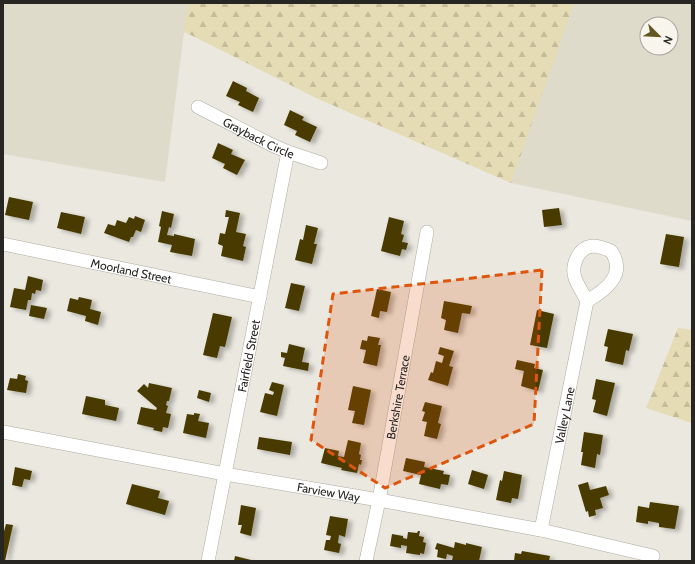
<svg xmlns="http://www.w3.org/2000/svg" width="695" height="564" font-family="Cabin,sans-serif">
<defs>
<pattern id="forest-firs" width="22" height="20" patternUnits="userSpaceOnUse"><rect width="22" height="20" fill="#e5dbb4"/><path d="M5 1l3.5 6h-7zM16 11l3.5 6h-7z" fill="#c4bc9a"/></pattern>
<filter id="shadow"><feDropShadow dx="4.5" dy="2.5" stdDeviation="2" flood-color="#0004"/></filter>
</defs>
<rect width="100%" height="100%" fill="#eae8df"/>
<path fill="#dfdbcb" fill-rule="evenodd" d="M3 3H692V221L511 183 184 32 165 182 3 154ZM647 24H671V48H647Z"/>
<path fill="url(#forest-firs)" d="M188 3H574L511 183 316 98 183 31Z
M678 328 692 330V423L646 408Z"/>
<path fill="#483b00" filter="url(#shadow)" d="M233 81 247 88 246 91 259 98 253 112 238 105 240 102 226 96Z
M290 110 304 117 302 120 317 127 310 142 295 135 297 131 284 125Z
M218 143 233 150 231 154 245 160 237 175 223 168 225 164 212 158Z
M9 197 33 202 29 220 5 215Z
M559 208 562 225 544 227 542 210Z
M226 210 240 213 236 232 246 234 243 246 246 247 243 261 221 256 223 246 218 244 220 233 225 234 229 217H225Z
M162 211 174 214 171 228 169 227 167 235 174 236V234L195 239 192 256 170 252 172 245 158 242 161 227 159 226Z
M61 212 85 217 81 234 57 228Z
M135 216 145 220 141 232 136 230 133 237H131L129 242 104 233 108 224 115 226 117 220 126 223 129 217 134 219Z
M389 217 404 221 401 234 404 235 402 242 408 243 406 250 402 249 400 256 381 251Z
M306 225 318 228 314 244H317L312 264 295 260 300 239 303 240Z
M666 234 684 237 679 267 660 264Z
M28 276 43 280 41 291 36 290 35 294 32 293 31 300H28L26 310 10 307 14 288 25 290Z
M291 283 305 286 299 311 285 308Z
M377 289 391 292 387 312 380 311 379 318 371 316Z
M79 297 92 300 90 309 101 312 98 325 85 321 86 316 67 311 70 298 78 300Z
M444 301 472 306 470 314 462 313 458 333 444 330 446 320 441 318Z
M31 305 47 308 44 319 29 316Z
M537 310 554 314 547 348 530 345Z
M213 313 232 317 225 347 220 346 217 358 203 355Z
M608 329 633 334 629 351 626 350 623 365 605 361 608 347 604 346Z
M368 336 380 338 378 345H381L377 366 363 363 366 350 360 349 362 340 367 341Z
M289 344 305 348 302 362 309 363 308 371 283 366 285 358 281 357V352L287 353Z
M440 347 454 351 449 366 453 367 448 386 428 380 431 372 433 373 436 361 442 363 444 356 438 354Z
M517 360 535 364 534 368 543 370 538 391 521 386 524 371 515 369Z
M18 374 26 376 25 380 28 381 26 393 7 390 10 378 17 379Z
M596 379 615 383 607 416 593 412 596 400 592 399Z
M272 382 284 385 277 416 260 412 265 393 273 395 274 392 269 390Z
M149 383 172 388 169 401H167L166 405 168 406 166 413 171 414 168 428 163 427 162 432 153 430 154 428 137 424 141 407 156 410 157 408 137 391 144 384 148 388Z
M353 386 371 390 364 425 352 423 355 411 348 410Z
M199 390 211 393 209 402 197 398Z
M86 396 105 400V405L119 408 116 421 82 414Z
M425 402 442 406 438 423 441 424 437 439 424 436 427 422 422 421 425 412 422 411Z
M194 413 200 414 198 421 209 423 206 438 183 433 187 414 194 415Z
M584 432 603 435 600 455 597 454 595 468 581 465 583 452H581Z
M259 437 292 442 290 455 257 449Z
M348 440 361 443 359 454 361 455 360 460H362L361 465 359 464 357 473 341 470 342 468 321 463 325 448 339 451 338 456 344 457Z
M406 458 425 462 424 467 444 471 443 474 450 475 448 485 441 484 440 489 419 484 421 475 403 471Z
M15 467 32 471 30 480 24 479 22 487 12 485Z
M472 470 488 475 484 489 468 484Z
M504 471 522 475 518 499 512 498 511 503 496 500 500 480 502 481Z
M588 482 590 490 606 486 609 495 600 498 603 508 595 510 596 515 589 517 588 511 586 512 578 485Z
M132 484 160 491 158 498 169 501 165 515 126 504Z
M650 502 679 506 675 529 659 527V523L648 521V524L636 522 638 506 649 508Z
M241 505 256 508 251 536 240 533 242 525H238Z
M330 516 348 519 345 537 339 535 338 543 341 544 339 553 324 550 326 540H330L331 536 326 535Z
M6 524 13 525 5 561H3V535Z
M418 531H420L419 536 424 537 423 542 426 543 424 554 420 553V555L406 553 407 546 401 545V548L390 546 392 534 403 536V538L407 539 408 532 417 533Z
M455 542 466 545V543L482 547 479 561H458L452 560 453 556 447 554 446 559 437 557 438 550 435 549 437 543 454 548Z
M522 551 550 556 549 561H514L515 553 521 554Z
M235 556 251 560 250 561H234Z"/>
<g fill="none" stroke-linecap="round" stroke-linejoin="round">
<g stroke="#adaba2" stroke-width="14">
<g id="street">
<path id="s1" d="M198 107 272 145 288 152 321 163"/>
<path id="s2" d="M3 244 260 297"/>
<path id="s3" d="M3 432 225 474 379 500 541 530 653 556"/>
<path id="s4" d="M541 530 587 301C606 290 627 274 611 251 606 249 599 246 593 246 578 247 571 266 575 278 578 286 583 293 587 301"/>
<path id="s5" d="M208 561 288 152"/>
<path id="s6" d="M366 561 379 500 427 232"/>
</g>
</g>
<use href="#street" stroke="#fff" stroke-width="13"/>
</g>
<path fill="#de560d" fill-opacity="0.2" stroke="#de560d" stroke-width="3" stroke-dasharray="8 5" stroke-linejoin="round" d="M542 270 534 424 385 488 311 440 333 294Z"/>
<g text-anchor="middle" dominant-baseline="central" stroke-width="4" stroke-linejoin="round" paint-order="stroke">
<g font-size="12" fill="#272623" stroke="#f7f5ec">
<text stroke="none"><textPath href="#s1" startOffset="68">Grayback Circle</textPath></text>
<text stroke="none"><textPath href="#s2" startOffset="131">Moorland Street</textPath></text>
<text stroke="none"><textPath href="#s5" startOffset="209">Fairfield Street</textPath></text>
<text stroke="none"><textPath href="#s6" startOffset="167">Berkshire Terrace</textPath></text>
<text stroke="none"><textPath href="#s4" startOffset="117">Valley Lane</textPath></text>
<text stroke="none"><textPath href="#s3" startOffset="331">Farview Way</textPath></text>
</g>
</g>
<rect width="695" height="564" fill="none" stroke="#272623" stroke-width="8"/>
<g transform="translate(659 36) rotate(114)"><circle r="19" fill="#f7f5ec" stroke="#a4a29c"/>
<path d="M0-3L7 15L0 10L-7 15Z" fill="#635622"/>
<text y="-6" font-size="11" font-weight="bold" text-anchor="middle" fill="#272623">N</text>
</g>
</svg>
